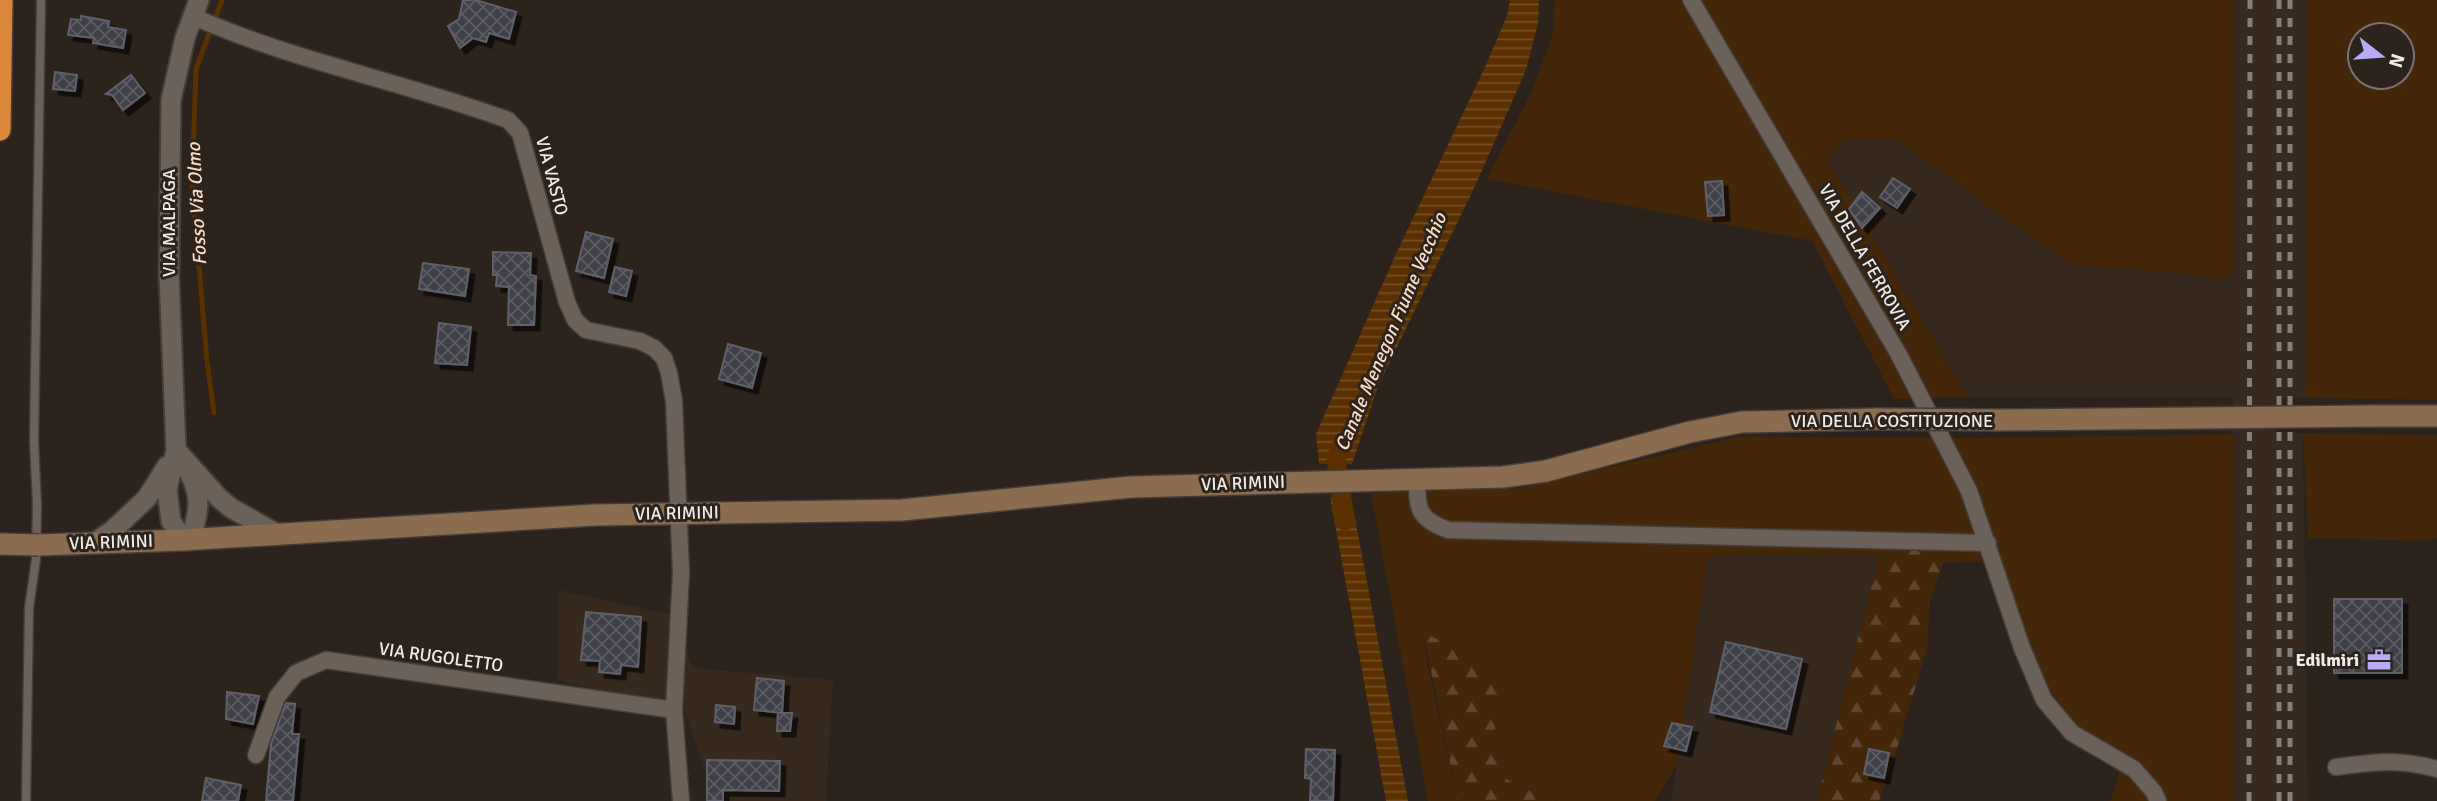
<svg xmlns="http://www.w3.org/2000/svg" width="2437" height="801" font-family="Signika,sans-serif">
<defs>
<pattern id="forest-firs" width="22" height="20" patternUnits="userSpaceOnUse" patternTransform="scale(1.75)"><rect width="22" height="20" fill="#442609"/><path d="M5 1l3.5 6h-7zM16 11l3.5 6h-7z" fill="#5f462d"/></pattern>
<pattern id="water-rules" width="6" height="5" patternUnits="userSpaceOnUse" patternTransform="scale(1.75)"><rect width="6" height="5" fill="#5b3000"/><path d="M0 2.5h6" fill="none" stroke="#734e25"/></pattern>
<pattern id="building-cross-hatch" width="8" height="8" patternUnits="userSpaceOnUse" patternTransform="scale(1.75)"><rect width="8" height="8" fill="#403f49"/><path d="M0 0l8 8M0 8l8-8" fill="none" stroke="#5c5b63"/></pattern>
<filter id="shadow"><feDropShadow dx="5.5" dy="5.5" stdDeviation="0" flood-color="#0009"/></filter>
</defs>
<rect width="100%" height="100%" fill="#2b231c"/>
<path fill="#37291d" d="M2234 0H2307L2306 398H2276V432L2303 433 2308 801H2233V397H1968L1827 160 1847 140H1896L2071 265 2202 275 2215 280 2233 274Z
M1708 555H1879L1817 801H1671Z
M559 590 673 615 693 668 833 680 826 801H714L686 712 558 680Z"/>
<path fill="#442609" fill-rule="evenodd" d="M1555 0H2234L2233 274 2215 280 2201 275 2071 265 1896 140H1847L1827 159 1968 397 1894 399 1812 241 1487 179 1531 93 1552 37Z
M2307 0H2437V400L2306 398ZM2360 35H2402V77H2360Z
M2303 433 2437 435V539L2417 541 2308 538Z
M2233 434V801H2110L2123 760 2089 741 2048 695 2004 605 1996 600 1985 561 1943 563 1922 542 1901 552 1879 555H1708L1677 764 1655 801H1558L1519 787 1501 775 1495 726 1510 696 1506 679 1486 663 1423 633 1427 662 1458 801H1428L1371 493 1464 488H1522L1738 437 1992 438Z"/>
<path fill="url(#forest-firs)" d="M1922 542 1943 563 1929 604 1928 645 1897 749 1879 801H1817L1879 555 1901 552Z
M1423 632 1486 663 1506 679 1510 696 1495 726 1501 775 1519 787 1558 801H1458Z"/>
<path fill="url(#water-rules)" d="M1510 0H1539L1538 24 1526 70 1476 184 1378 386 1352 464H1319L1316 434 1395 256 1485 67 1507 16Z
M1330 497H1351L1408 801H1386Z"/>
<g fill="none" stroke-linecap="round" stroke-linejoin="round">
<path stroke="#5b3000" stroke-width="5" d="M214 413 207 361 192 183 196 69 222 0"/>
<path stroke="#5b3000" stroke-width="19" d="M1344 441 1336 458 1345 521"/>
</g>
<path fill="url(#building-cross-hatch)" stroke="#61606b" stroke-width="2" filter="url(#shadow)" d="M463 0H476L516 12 509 39 489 33 486 42 473 38 460 48 448 26 459 19Z
M81 16 109 21 108 27 126 30 123 48 93 43 94 38 68 35 71 19 81 20Z
M55 72 77 75 75 91 53 89Z
M131 75 145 93 123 110 112 95 106 94Z
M1893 178 1910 189 1897 208 1880 197Z
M1722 181 1724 215 1708 216 1705 182Z
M1862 192 1880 208 1862 228 1849 209Z
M586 232 613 239 604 278 576 271Z
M493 252 531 253 530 275 536 276 534 325H508L509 287 496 286 497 275H493Z
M423 263 469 269 465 296 419 289Z
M615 267 632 271 626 296 609 292Z
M439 323 471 327 467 365 435 363Z
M728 344 761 353 752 388 719 379Z
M2334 599H2402V673H2334Z
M586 612 641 617 638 667 621 665 620 674 599 672 600 661 581 660Z
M1726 642 1802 659 1786 729 1710 712Z
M757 678 784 681 782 713 754 710Z
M227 692 259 696 253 724 226 719Z
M286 703 295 704 292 734H299L293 801H266L271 744Z
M716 705 735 707 734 724 715 722Z
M778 713H792L790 731H777Z
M1672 723 1692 727 1686 751 1664 746Z
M1306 749 1335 750 1333 801H1310L1311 779 1305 778Z
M1869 749 1889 753 1884 778 1864 774Z
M707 760 780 761 779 791 723 790V801H707Z
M206 778 241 785 238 801H202Z"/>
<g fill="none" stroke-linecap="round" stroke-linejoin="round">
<g stroke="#453d38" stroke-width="11">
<path id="service" d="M26 801 29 608 36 559 37 505 34 441 41 0"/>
</g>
<g stroke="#453d38" stroke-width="19">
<path id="minor" d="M1691 0 1898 353 1969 491 2022 648 2044 700 2072 733 2134 769 2154 792 2158 801
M192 16C293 61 404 82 508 120L520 133 567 302 575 320 586 330 640 341 654 348 664 358 669 373 674 401 681 573 674 710 681 801
M1417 480C1417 509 1418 519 1448 530L1988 543
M256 755 277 697 296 673 326 660 674 710
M2336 767C2375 762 2398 758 2437 769"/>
</g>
<g stroke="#453d38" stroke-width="23">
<path id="tertiary" d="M176 450 219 498 231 508 277 534
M189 472C203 499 198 512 191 540
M183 540 171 521 167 490 176 450 169 275 171 100 185 38 199 0
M96 542 113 530 147 498 167 466"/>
</g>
<g stroke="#453d38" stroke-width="24">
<path id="secondary" d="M2370 416H2437
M39 545 183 540 595 515 902 510 1131 487 1503 477 1546 471 1690 432 1742 422 1876 419"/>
</g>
<g stroke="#453d38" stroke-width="24">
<path id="motorway" d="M0 130 2 0"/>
</g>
<use href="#service" stroke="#6b6159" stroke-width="8"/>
<use href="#minor" stroke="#6b6159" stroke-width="16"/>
<use href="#tertiary" stroke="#6b6159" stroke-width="19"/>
<use href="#secondary" stroke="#8c6c4f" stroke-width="21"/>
<use href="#motorway" stroke="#da8739" stroke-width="21"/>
<path stroke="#867f79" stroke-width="5" stroke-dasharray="9 9" stroke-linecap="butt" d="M2249 801 2250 0
M2279 801V0
M2290 801V0"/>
<g stroke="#453d38" stroke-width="24" stroke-linecap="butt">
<path id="secondary-bridge" d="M1876 419 2000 420 2370 416
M0 544 39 545"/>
</g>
<use href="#secondary-bridge" stroke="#8c6c4f" stroke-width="21"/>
</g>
<defs>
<g id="office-bare" transform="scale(1.89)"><path d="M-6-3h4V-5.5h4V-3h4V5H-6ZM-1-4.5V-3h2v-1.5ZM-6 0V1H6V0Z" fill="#b7abf8" stroke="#2b231c" stroke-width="2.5" paint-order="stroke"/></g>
</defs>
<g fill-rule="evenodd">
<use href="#office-bare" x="2379" y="660"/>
</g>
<g text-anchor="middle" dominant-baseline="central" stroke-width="6" stroke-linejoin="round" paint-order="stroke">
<g font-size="18" fill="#f1ebe7" stroke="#2b231c">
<text transform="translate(552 176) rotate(75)">VIA VASTO</text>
<text transform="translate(169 223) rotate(-90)">VIA MALPAGA</text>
<text transform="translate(1865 257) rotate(60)">VIA DELLA FERROVIA</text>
<text x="1892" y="421">VIA DELLA COSTITUZIONE</text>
<text transform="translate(1243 483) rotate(-2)">VIA RIMINI</text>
<text transform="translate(677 513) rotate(-1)">VIA RIMINI</text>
<text transform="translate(111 542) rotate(-2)">VIA RIMINI</text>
<text transform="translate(441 657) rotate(8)">VIA RUGOLETTO</text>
</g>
<g font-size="18" font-weight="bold" fill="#f1ebe7" stroke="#2b231c" text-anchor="end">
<text x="2359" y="660">Edilmiri</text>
</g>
<g font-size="19" font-style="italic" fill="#fbddc6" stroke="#2b231c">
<text transform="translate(197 204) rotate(-93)">Fosso Via Olmo</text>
<text transform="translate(1391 332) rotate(-67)">Canale Menegon Fiume Vecchio</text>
</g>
</g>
<g transform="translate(2381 56) rotate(107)"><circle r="33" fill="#2b231c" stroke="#7a736d" stroke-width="2"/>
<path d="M0-5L12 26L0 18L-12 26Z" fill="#b7abf8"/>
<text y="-10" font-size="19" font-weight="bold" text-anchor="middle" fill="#f1ebe7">N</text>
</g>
</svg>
